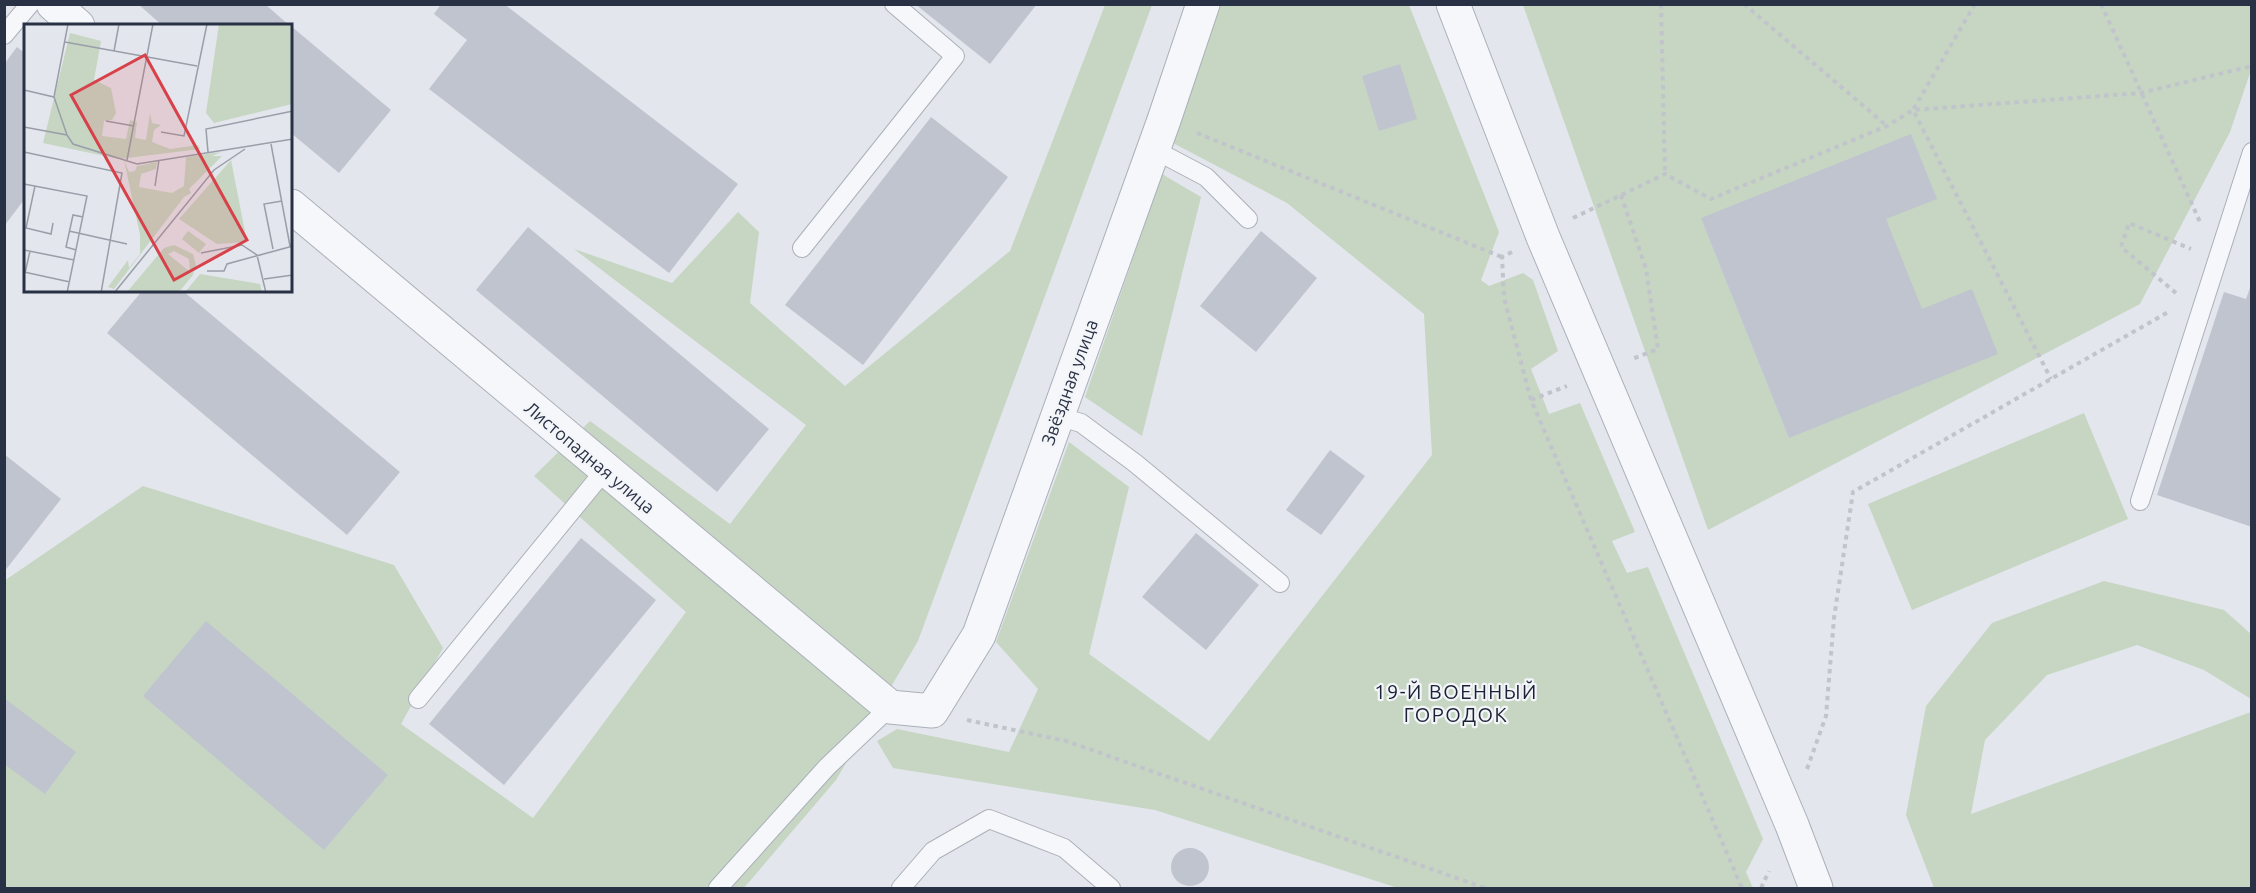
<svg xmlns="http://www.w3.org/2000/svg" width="2256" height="893" font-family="Ubuntu,sans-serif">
<rect width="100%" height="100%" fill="#e3e6ec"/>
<path fill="#c6d6c3" d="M1105 5H1152L918 641 836 780 744 888H5L4 581 143 486 394 565 443 648 401 724 533 818 686 612 534 476 590 421 730 524 806 425 574 249 672 283 738 212 759 232 750 303 845 386 1010 251Z
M1218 5H1409L1499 232 1481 280 1489 286 1523 273 1533 280 1558 351 1531 369 1549 414 1580 403 1635 532 1612 541 1627 573 1648 567 1763 839 1746 872 1753 888H1398L1155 810 893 768 877 741 897 729 1009 752 1038 689 996 642 1069 442 1129 487 1089 654 1209 741 1432 455 1424 314 1287 203 1171 142Z
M1523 5H2251V70L2230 132 2140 304 1708 530Z
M1162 174 1201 197 1142 436 1085 397Z
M2084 413 2128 519 1912 610 1868 504Z
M2104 581 2224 610 2251 634V699L2204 670 2137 645 2047 675 1985 740 1971 814 2251 712V888H1934L1906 815 1926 706 1992 623Z"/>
<path fill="#c0c4cf" d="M138 4H265L290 26H163Z
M441 4H504L738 184 669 273 429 89 467 40 434 14Z
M915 4H1037L990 64Z
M291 26 391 110 339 173 291 133Z
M17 47 26 54V197L5 225V63Z
M1400 64 1417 119 1379 131 1362 76Z
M931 117 1008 177 863 365 785 305Z
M1911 134 1937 199 1886 219 1922 309 1972 289 1998 354 1789 438 1701 218Z
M528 227 769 429 717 492 476 290Z
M1261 231 1317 278 1256 352 1200 306Z
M2251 285H2252V527L2157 495 2224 292 2246 299Z
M142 291H183L400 472 347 535 107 333Z
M1330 450 1365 476 1321 535 1286 510Z
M4 454 61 499 4 572Z
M1196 533 1259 585 1206 650 1142 597Z
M581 538 656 600 504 785 429 724Z
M206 621 388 775 324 850 143 696Z
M4 698 76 752 45 794 4 764Z
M1171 867a19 19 0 1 1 38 0a19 19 0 1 1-38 0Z"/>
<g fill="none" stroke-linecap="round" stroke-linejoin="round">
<g stroke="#abb0ba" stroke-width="20">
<path id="service" d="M4 35 30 4
M1153 149 1206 177 1248 219
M802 248 955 56 894 4
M1057 416 1081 423 1135 463 1280 583
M2140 501 2252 152
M418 699 605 470
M718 888 827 767 890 707
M901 888 933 851 989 819 1064 848 1111 888"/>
</g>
<g stroke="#abb0ba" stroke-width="35">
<path id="minor" d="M53 4 78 26
M1453 4 1543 237 1792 825 1816 888
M291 206 890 707 932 711 979 635 1164 120 1203 4"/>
</g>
<path stroke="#c1c4cb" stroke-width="4" stroke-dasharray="4.5 4.5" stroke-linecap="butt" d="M1661 4 1665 174
M1744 4 1887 126
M1975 4 1913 110 2051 379
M2101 4 2200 222
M1197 133 1502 257
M1621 195 1646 269 1658 349 1632 359
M1573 218 1665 174 1711 199 1887 126 1913 110 2141 93 2252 66
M1512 252 1502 257 1504 298 1531 400 1742 888
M2176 293 2121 247 2129 223 2191 249
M1531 400 1567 386
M967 720 1066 741 1485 888
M1807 769 1826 716 1834 618 1853 492 2170 311
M1761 888 1769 871"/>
<use href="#service" stroke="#f6f7fa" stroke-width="18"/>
<use href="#minor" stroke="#f6f7fa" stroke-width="33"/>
</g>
<g text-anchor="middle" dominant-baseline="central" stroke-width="4.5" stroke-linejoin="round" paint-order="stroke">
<g font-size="18" fill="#293145" stroke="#f3f5f9">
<text transform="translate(1069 382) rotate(-70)">Звёздная улица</text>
<text transform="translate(590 457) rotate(40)">Листопадная улица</text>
</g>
<g font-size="20" letter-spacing="1.5" fill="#1b2236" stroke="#f3f5f9">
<text x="1456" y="691">19-Й ВОЕННЫЙ<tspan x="1456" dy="23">ГОРОДОК</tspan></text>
</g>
</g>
<g transform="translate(24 24)">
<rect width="268" height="268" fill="#e3e6ec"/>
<path d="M195 0H268V80L190 99 182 89ZM46 9 77 17 70 56 87 64 92 89 88 96 80 97 78 112 102 115 106 96 113 98 111 114 122 116 126 89 128 99 137 101 130 106 128 118 146 125 174 121 176 125 95 135 19 119ZM197 128 188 132H198L165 165 167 169 160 173 90 265 84 263 104 236 105 244 116 230V211L100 136 105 148 111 147 113 142 133 138 132 145 117 150 115 163 148 169 160 162 162 133ZM207 136 223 218 193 220 155 195ZM164 207 182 220 175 229 158 215ZM150 221 169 230 172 241 169 251 155 268H103L140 224ZM150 227 165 235 166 248 144 230ZM176 250 236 260 238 268H161Z" fill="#c6d6c3" fill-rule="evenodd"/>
<path fill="none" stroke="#999ea9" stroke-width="1.5" d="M41 18 173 42M90 27 95 0M0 66 30 73 44 0M30 73 43 111M82 97 110 102M0 103 43 111 49 120 113 140 269 115M137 108 160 112 183 0M247 120 266 222M0 128 98 149 77 269M184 128 182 105 269 87M103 136 129 0M0 160 63 172 43 269M11 162 2 204 27 210 29 199M131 162 135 136M45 207 103 220M249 225 240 180 258 177M0 226 50 236M52 226 42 223 49 191 59 193M177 229 218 221 233 231M233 231 242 269M183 247H200L203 240 269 222M0 248 46 258M1 249 6 227M240 255 269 251M90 269 190 146 221 125"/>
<path fill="#d7414a" fill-opacity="0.15" stroke="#d7414a" stroke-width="3" d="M121 31 223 216 150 256 47 71Z"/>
<rect width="268" height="268" fill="none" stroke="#293145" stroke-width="3"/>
</g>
<rect width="2256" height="893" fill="none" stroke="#293145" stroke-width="12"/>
</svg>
